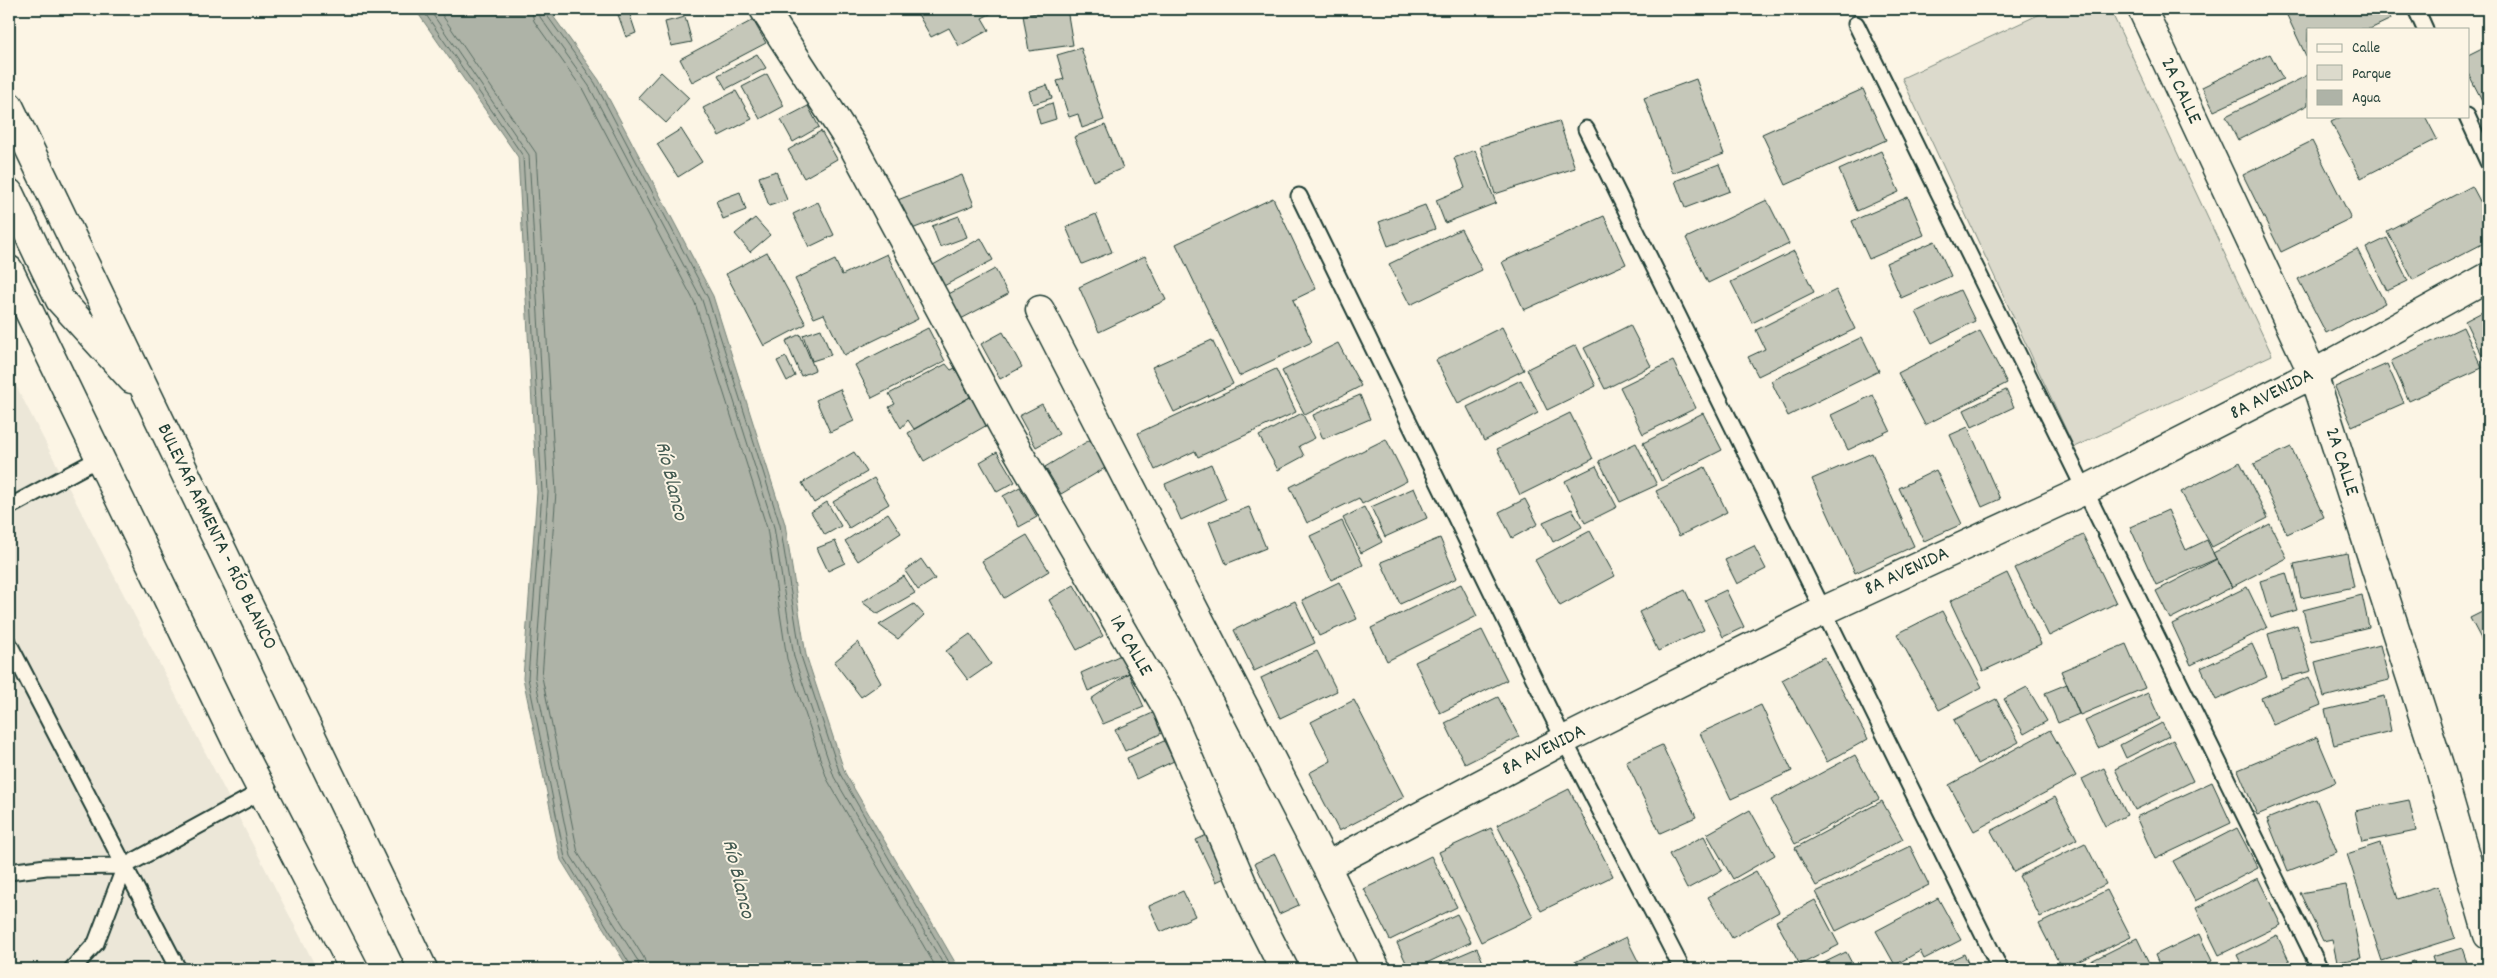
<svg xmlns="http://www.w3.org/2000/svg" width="2497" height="978" font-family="Dekko,sans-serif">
<rect width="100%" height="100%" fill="#fcf5e5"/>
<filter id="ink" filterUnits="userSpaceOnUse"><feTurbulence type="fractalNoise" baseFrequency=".02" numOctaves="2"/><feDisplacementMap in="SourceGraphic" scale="10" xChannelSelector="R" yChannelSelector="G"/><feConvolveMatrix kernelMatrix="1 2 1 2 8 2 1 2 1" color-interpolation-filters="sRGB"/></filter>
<g filter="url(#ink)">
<path fill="#ece7d8" d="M9 372 317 969H9Z"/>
<path fill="#dcdacc" stroke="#7e8c80" d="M2051 9H2110L2272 355 2074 447 1902 78Z"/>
<path fill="#aeb3a7" stroke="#758479" d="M415 9H548L599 80 713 296 785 524 806 655 845 773 959 969H629L561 860 523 678 537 492 518 157Z"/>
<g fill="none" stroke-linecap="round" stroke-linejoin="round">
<path stroke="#586c62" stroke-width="1" d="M422 9 523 156 542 492 528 678 565 858 633 969
M429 9 529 155 548 492 535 677 571 856 638 961 639 969
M438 9 536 153 556 492 542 677 578 853 644 958 647 969
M531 9 534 21 583 90 695 303 767 528 787 659 827 779 937 969
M538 9 540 17 589 86 702 300 774 527 794 657 834 777 946 969
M545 9 546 14 595 83 708 298 780 525 801 656 840 774 953 969"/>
</g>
<path fill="#c5c7b9" stroke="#1f3d34" d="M616 9H628L636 33 626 37Z
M915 9H1000L982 18 989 30 959 46 949 28 931 37Z
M1067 9 1073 45 1029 51 1023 15Z
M2284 9H2386L2391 19 2370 29H2308L2307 58Z
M685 17 692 42 671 46 665 22Z
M753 20 766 43 692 82 680 59Z
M2488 45V107L2486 108 2468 73V55Z
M1081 48 1104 120 1082 128 1078 114 1069 117 1057 81 1064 79 1057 55Z
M757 54 766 68 726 89 718 75Z
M2270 54 2283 79 2214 111 2202 87Z
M661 72 689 98 666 123 638 97Z
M767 74 784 106 760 119 742 87Z
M2308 75V105L2238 140 2226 116Z
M1696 79 1724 154 1672 173 1644 98Z
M1047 85 1052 98 1033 104 1029 91Z
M1863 89 1886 140 1786 185 1762 134Z
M736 91 752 119 719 136 703 108Z
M1052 103 1056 119 1040 124 1036 109Z
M808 106 819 127 793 142 781 120Z
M2343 116H2425L2437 139 2361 178 2331 122Z
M1559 121 1575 168 1495 194 1480 146Z
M1105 125 1123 168 1093 181 1074 137Z
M681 129 702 162 678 177 657 144Z
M821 131 837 159 804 178 788 150Z
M2312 141 2351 218 2281 252 2243 175Z
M1475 150 1496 203 1445 223 1436 200 1465 188 1454 158Z
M1881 151 1899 192 1857 211 1839 170Z
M1719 164 1730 191 1685 208 1675 181Z
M776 171 787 200 769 206 759 177Z
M962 175 974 205 907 231 895 201Z
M2472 186 2488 216V241L2413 280 2387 231Z
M740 192 746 210 723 219 716 201Z
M1908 197 1924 235 1869 259 1852 221Z
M1273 198 1316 289 1293 300 1312 342 1239 376 1176 244Z
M1767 200 1789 244 1708 283 1686 238Z
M818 202 834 235 809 247 793 214Z
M1425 205 1435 229 1388 246 1379 222Z
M1096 214 1112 252 1082 264 1066 227Z
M959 216 967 237 940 247 932 226Z
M1604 216 1626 264 1524 310 1502 262Z
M755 218 770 235 750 252 735 234Z
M1461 229 1482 270 1410 305 1389 264Z
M981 238 993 260 938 289 926 269Z
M2387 238 2408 281 2387 291 2366 248Z
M1935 241 1951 276 1901 298 1886 263Z
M2357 249 2385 303 2326 333 2298 279Z
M1794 251 1814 292 1752 323 1731 282Z
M767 252 806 324 764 346 726 274Z
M887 254 918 319 844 355 824 314 814 318 795 279 835 260 842 275Z
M1145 256 1166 300 1099 332 1079 287Z
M995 269 1008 294 959 320 945 296Z
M1836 290 1855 329 1758 376 1748 357 1765 349 1756 330Z
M1960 290 1975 321 1932 343 1916 312Z
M2488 309V360L2485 362 2465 321Z
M1630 325 1651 366 1605 389 1584 348Z
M1502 327 1524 370 1458 403 1436 360Z
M2463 327 2482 368 2409 401 2391 361Z
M928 328 945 361 872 398 855 365Z
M821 329 831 355 812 361 803 335Z
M1980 331 2007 383 1925 425 1898 373Z
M1003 332 1022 367 1000 379 981 344Z
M800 334 815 370 801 376 786 341Z
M1862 337 1879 371 1788 416 1771 381Z
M1212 340 1233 384 1174 412 1152 367Z
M1338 343 1361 386 1305 415 1282 371Z
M1576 345 1596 386 1547 410 1527 369Z
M786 357 795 376 787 381 777 361Z
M1673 361 1696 408 1643 434 1620 387Z
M946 364 951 370 955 368 970 397 914 429 908 420 901 428 889 407 895 404 889 394Z
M2387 364 2404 403 2352 426 2335 387Z
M1276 369 1296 412 1198 457 1195 451 1155 470 1138 433Z
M1521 380 1538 413 1484 441 1467 407Z
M840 389 854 421 830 432 816 400Z
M2006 390 2014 407 1972 427 1964 410Z
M1360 395 1370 419 1323 439 1313 415Z
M1873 395 1890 430 1848 450 1831 415Z
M970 397 989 424 924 461 908 433Z
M1042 404 1059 434 1036 447 1019 416Z
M1302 413 1315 438 1299 446 1304 456 1278 470 1259 436Z
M1570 413 1593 459 1520 495 1497 449Z
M1703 413 1722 450 1661 481 1643 443Z
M1968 427 2000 499 1982 507 1950 435Z
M1093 438 1110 465 1061 494 1045 467Z
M1386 439 1407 481 1362 504 1359 498 1307 523 1290 487Z
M1636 443 1657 485 1620 502 1599 461Z
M2291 447 2324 517 2287 534 2254 464Z
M854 452 867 472 814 503 802 483Z
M997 452 1015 482 997 492 980 462Z
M1872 453 1914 546 1855 573 1812 479Z
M2240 462 2268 518 2212 547 2181 492Z
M1211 464 1226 499 1181 520 1165 484Z
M1596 466 1617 507 1585 523 1565 481Z
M1705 467 1727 512 1679 536 1656 491Z
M1936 470 1962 524 1924 541 1899 488Z
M874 478 889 504 849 528 833 502Z
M1020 487 1037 517 1019 527 1003 496Z
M1414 488 1427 518 1385 537 1371 507Z
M1525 499 1538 524 1512 538 1499 512Z
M827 502 841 526 825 535 811 512Z
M1249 507 1266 548 1226 564 1209 522Z
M1364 507 1382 542 1361 553 1343 518Z
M1572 509 1582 527 1553 542 1543 522Z
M2168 510 2186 550 2207 540 2216 559 2156 585 2130 527Z
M888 513 901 533 858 561 845 541Z
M1342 521 1363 565 1331 580 1310 536Z
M2270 524 2287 558 2232 587 2213 553Z
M1590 531 1615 576 1560 606 1535 560Z
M1027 535 1049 571 1004 598 982 561Z
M2083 535 2116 603 2049 636 2015 568Z
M1440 538 1457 578 1400 604 1381 562Z
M835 541 845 563 828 571 817 548Z
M1754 546 1766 569 1737 584 1725 560Z
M2347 553 2354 587 2301 598 2294 564Z
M921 559 935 579 918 590 905 571Z
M2217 559 2232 587 2170 619 2156 591Z
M2007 573 2041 644 1983 671 1950 601Z
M2286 573 2297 610 2271 618 2260 581Z
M904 576 915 593 878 614 862 602Z
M1339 582 1357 619 1319 636 1302 600Z
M1461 584 1477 616 1387 661 1371 628Z
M1074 585 1103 636 1077 650 1049 600Z
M2247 587 2267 628 2191 665 2172 624Z
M1685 590 1704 630 1658 651 1639 612Z
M1726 590 1744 627 1723 637 1705 600Z
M2362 595 2369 627 2311 641 2303 610Z
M1295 601 1315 643 1254 671 1234 630Z
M914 604 924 615 898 639 879 625Z
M2488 609V652L2470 618Z
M1942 611 1982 687 1939 710 1897 634Z
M2297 625 2311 671 2281 679 2268 634Z
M1482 630 1507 680 1440 713 1415 662Z
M970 634 991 664 968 680 946 651Z
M858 642 881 683 861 697 834 662Z
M2126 644 2145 688 2080 715 2061 671Z
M2252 644 2267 677 2216 700 2201 668Z
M2380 645 2389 680 2324 697 2315 662Z
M1317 651 1337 691 1280 718 1261 678Z
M1121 655 1129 673 1088 691 1081 673Z
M1824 657 1868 739 1827 762 1782 680Z
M1129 673 1144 707 1103 724 1091 699Z
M2309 677 2321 705 2273 725 2261 698Z
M2067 684 2079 714 2058 723 2045 693Z
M2027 687 2047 721 2024 734 2004 699Z
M2148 693 2160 719 2098 748 2085 721Z
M2384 696 2391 731 2334 745 2325 710Z
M1498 697 1519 737 1465 764 1445 723Z
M1996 699 2019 742 1977 764 1954 720Z
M1354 700 1404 797 1339 831 1309 773 1331 761 1311 722Z
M1761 705 1792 771 1731 799 1700 733Z
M1155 712 1164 732 1125 751 1115 730Z
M2162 723 2169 736 2126 758 2120 745Z
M2050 730 2076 776 1974 831 1949 785Z
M2317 737 2336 782 2257 815 2238 770Z
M2173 740 2193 781 2135 810 2115 769Z
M1164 741 1174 761 1136 779 1127 758Z
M1662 745 1696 817 1660 833 1626 761Z
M1855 755 1879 799 1795 844 1771 800Z
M2104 768 2127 815 2105 826 2082 779Z
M2212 782 2231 823 2155 859 2136 817Z
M1569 789 1613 876 1541 911 1497 825Z
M2055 797 2077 839 2014 872 1991 831Z
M2316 799 2337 852 2288 871 2267 819Z
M2409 800 2416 831 2362 842 2355 811Z
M1882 801 1903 839 1816 886 1795 848Z
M1750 810 1775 855 1733 879 1707 834Z
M1491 828 1533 917 1481 942 1439 852Z
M2237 828 2258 868 2195 901 2173 861Z
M1211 833 1231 875 1216 882 1196 840Z
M1704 836 1722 870 1687 889 1669 854Z
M2085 843 2106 884 2040 917 2019 876Z
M2380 843 2398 899 2438 886 2455 938 2382 961 2347 854Z
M1910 846 1929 885 1836 931 1816 892Z
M1275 854 1299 905 1279 914 1255 863Z
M1431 856 1457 907 1390 940 1364 889Z
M1756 871 1779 912 1732 938 1708 897Z
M2258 878 2281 925 2219 955 2196 908Z
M2346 885 2361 958 2337 962 2332 939 2323 941 2300 893Z
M2107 890 2131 937 2062 969 2039 924Z
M1183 891 1195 916 1161 932 1149 906Z
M1938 898 1961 940 1924 959 1920 951 1895 965 1876 931Z
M1815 900 1839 945 1800 965 1776 921Z
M1457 914 1471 942 1414 969H1409L1397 943Z
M2199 934 2212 961 2196 969H2161L2155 955Z
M2277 935 2293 969H2244L2237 955Z
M1626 937 1642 969H1576L1573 963Z
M2137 938 2152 969H2075Z
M1477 948 1486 969H1428Z
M2462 948 2469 969H2436L2432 957Z
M1846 952 1855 969H1811Z
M1964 954 1971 969H1931Z
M2414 961 2416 969H2391Z"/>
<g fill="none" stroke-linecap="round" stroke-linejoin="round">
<g stroke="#1f3d34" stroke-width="19">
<path id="service" d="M2416 9 2425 29
M1856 24 2320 969
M2467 116 2488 162
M1586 129 2000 969
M1299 196 1564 740 1682 969
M9 507 100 458
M9 644 178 969
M9 872 46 867 125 866 262 791
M72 969 96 943 125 866"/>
</g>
<g stroke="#1f3d34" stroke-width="31">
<path id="minor" d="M764 9 854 148 1003 426 1167 708 1252 906 1284 969
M2142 9 2313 374 2439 765 2488 935
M1040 310 1326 866 1376 969
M1326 866 1564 740 1825 610 2085 490 2313 374 2488 277"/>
</g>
<g stroke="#1f3d34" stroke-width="31">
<path id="secondary" d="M9 106 423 969
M9 193 60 300 132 379
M9 270 235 738 354 969"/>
</g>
<use href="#service" stroke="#fcf5e5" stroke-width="15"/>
<use href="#minor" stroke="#fcf5e5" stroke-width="28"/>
<use href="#secondary" stroke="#fcf5e5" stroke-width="28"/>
</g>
</g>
<g text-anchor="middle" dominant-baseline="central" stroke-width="4" stroke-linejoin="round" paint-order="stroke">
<g font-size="20" fill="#1f3d34" stroke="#fcf5e5">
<text transform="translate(2180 91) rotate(65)">2A CALLE</text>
<text transform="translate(2272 395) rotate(-27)">8A AVENIDA</text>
<text transform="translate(2341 462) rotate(72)">2A CALLE</text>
<text transform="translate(216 537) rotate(64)">BULEVAR ARMENTA - RÍO BLANCO</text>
<text transform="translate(1907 572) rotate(-25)">8A AVENIDA</text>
<text transform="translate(1130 646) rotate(60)">1A CALLE</text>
<text transform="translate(1544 751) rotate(-27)">8A AVENIDA</text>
</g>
<g font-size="21" font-style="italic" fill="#435a51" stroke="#fcf5e5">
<text transform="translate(670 481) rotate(76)">Río Blanco</text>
<text transform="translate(737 879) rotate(76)">Río Blanco</text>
</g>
</g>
<rect width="2497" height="978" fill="none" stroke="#fcf5e5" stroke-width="30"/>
<rect x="15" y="15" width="2467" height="948" fill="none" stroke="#1f3d34" stroke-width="2" filter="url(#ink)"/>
<rect x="2307" y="28" width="162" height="90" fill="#fcf5e5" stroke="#a4ab9e"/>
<rect x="2317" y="44" width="25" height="8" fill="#fcf5e5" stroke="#a4ab9e"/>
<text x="2352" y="52" font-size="15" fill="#1f3d34">Calle</text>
<rect x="2317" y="65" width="25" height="15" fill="#dcdacc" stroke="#a4ab9e"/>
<text x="2352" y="78" font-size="15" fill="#1f3d34">Parque</text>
<rect x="2317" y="90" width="25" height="15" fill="#aeb3a7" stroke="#a4ab9e"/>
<text x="2352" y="102" font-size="15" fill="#1f3d34">Agua</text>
</svg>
